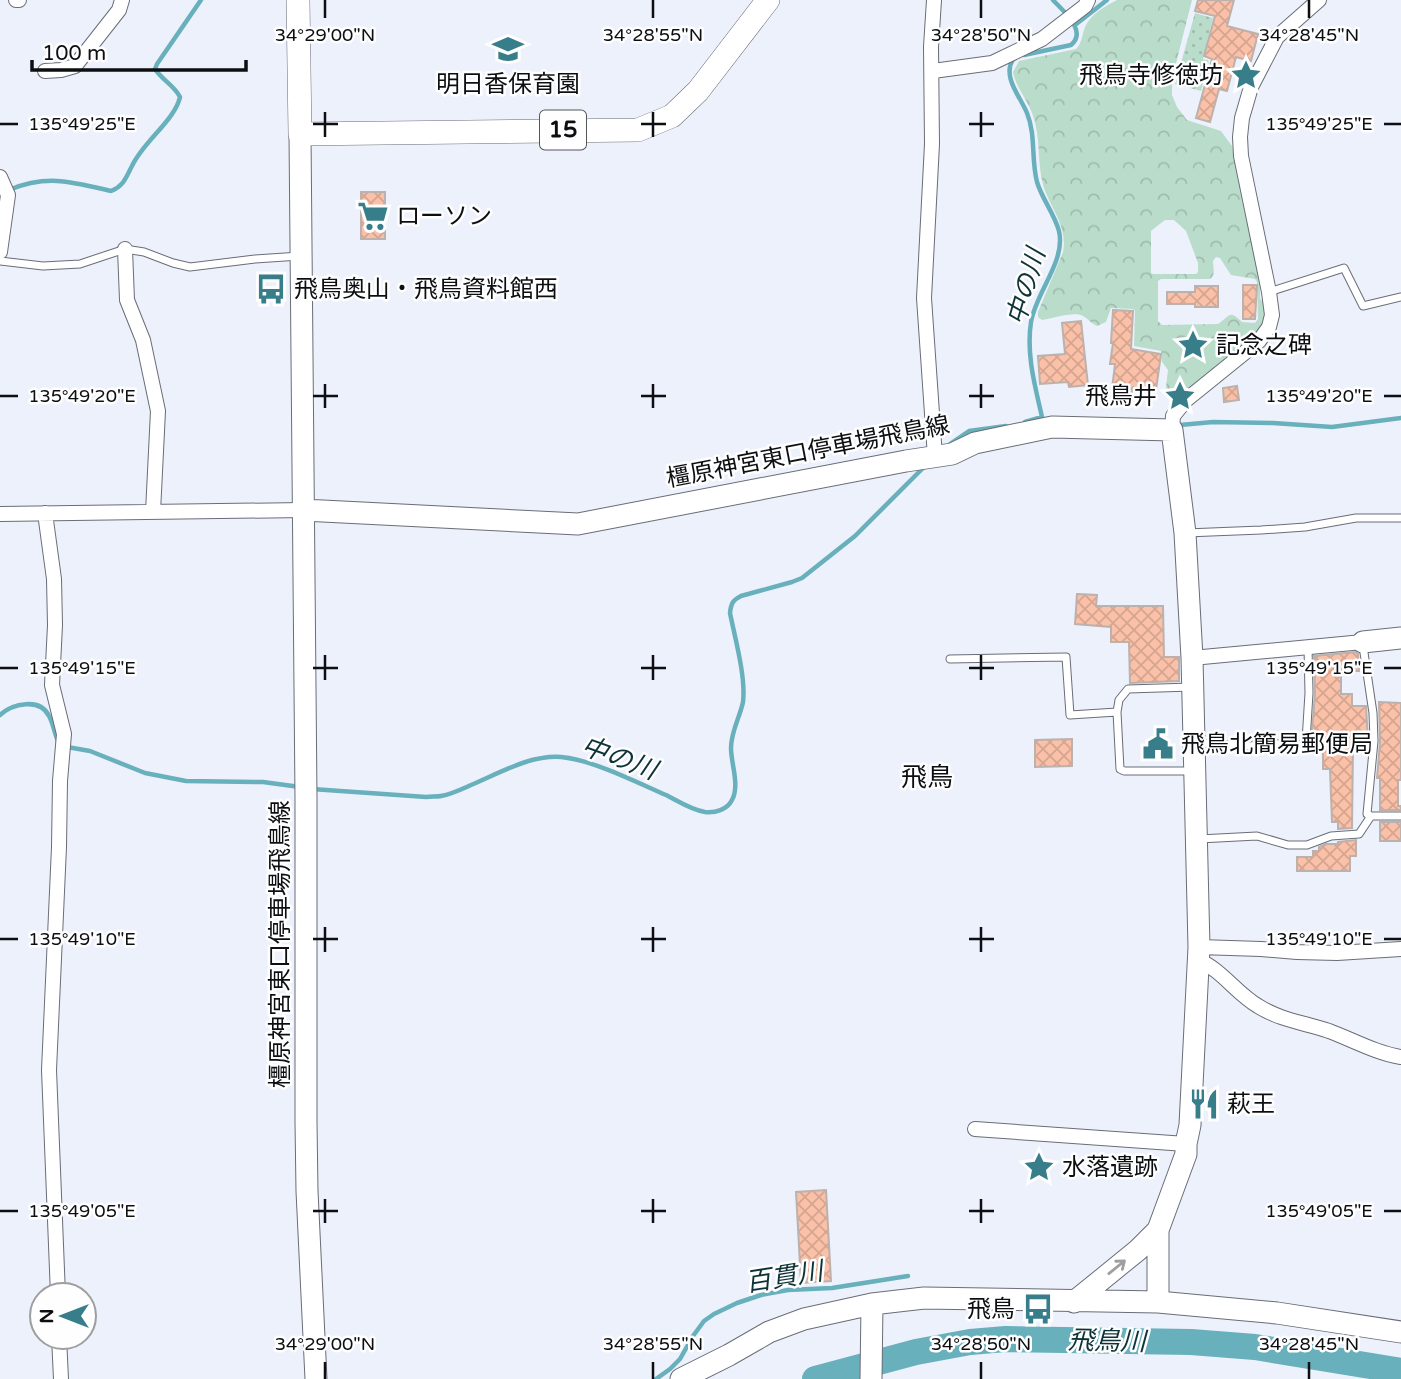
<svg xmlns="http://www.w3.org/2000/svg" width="1401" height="1379" font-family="'Varela Round','Noto Sans JP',sans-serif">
<defs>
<pattern id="grass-dots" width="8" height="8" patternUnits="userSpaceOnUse" patternTransform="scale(1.75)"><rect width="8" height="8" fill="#baddcb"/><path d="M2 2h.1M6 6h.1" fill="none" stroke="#9fbcad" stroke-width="1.8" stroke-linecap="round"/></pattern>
<pattern id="forest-crowns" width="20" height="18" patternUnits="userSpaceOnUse" patternTransform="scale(1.75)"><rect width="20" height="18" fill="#baddcb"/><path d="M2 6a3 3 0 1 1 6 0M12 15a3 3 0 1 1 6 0" fill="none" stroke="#9fbcad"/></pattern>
<pattern id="building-cross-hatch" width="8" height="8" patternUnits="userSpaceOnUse" patternTransform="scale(1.75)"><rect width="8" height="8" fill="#fac1a8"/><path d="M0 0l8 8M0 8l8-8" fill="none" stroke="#d5a590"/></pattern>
</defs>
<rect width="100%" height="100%" fill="#edf1fc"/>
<path fill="url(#grass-dots)" d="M1195 13 1213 18 1203 59 1209 61 1201 91 1175 84Z"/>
<path fill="url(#forest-crowns)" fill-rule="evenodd" d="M1117 0H1192L1172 79V95L1177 107 1187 120 1221 131 1232 146 1254 247 1260 264V298L1265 306 1264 326 1258 335 1182 394 1168 393 1166 387 1168 370 1162 362 1161 351 1134 346 1135 311 1133 309 1111 308 1106 322 1097 326C1090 323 1089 319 1083 316 1075 311 1051 319 1042 320L1038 317V312L1063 252C1068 226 1050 208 1043 185 1037 163 1041 138 1033 116 1028 100 1016 88 1013 72L1019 61 1076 49C1082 43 1082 35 1085 27 1090 15 1105 6 1117 0ZM1165 220H1174L1186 231 1198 263V272L1196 274H1153L1151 273V231ZM1216 257 1220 258 1231 275 1255 279 1257 282 1258 319 1255 323 1242 322C1229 309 1230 316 1218 324L1162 325 1158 321V281L1161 279H1210C1216 275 1213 267 1213 261Z"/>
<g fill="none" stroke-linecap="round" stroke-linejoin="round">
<path stroke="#68b0bb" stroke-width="4.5" d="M1075 25 1107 0
M1024 55 1071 45C1088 31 1063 11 1053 0
M1013 59C1002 77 1020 96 1027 113 1036 135 1031 159 1037 182 1042 199 1054 213 1059 231 1066 261 1036 292 1031 322 1026 354 1035 386 1042 417L1025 422
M9 190C47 174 73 182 111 191 124 186 126 177 132 166 143 142 175 120 180 97 174 85 162 80 155 69L157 64 201 0
M1180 425 1213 422 1273 423 1332 427 1401 418
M950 444 969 431 1006 426
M0 715C12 704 40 697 49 716 54 725 54 734 59 743
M67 747 90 751 145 773 186 781 263 782 300 787
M312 789 426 797C431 796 436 797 441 796 452 794 462 789 471 785 500 773 529 755 561 757 593 760 636 782 666 795 678 801 691 810 705 812 715 813 727 810 732 800 740 785 731 764 731 748 731 731 740 717 743 702 746 677 735 638 730 613 731 603 733 600 741 596L792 582 802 578 855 536 924 467
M656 1379 670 1369 680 1359 693 1336 704 1321 714 1314 737 1303 761 1295 788 1290 832 1288 908 1276"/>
<path stroke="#68b0bb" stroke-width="26" d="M815 1379 916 1352 970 1342 1006 1339 1191 1342 1255 1347 1401 1371"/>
</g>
<path fill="url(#building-cross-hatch)" stroke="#bcb1ac" stroke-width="2" d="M1198 0H1234L1227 26 1258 34 1251 61 1236 57 1227 91 1219 89 1210 122 1196 118 1212 59 1204 56 1215 16 1195 11Z
M361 192H385V239H361Z
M1243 285H1257L1255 319H1243Z
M1195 286H1218V307H1195V304H1167V292H1195Z
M1113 310 1133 311 1131 349 1161 354 1156 390 1133 387 1132 392 1112 389 1115 364H1110L1113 343H1111Z
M1081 321 1088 385 1069 387 1068 382 1040 384 1038 356 1065 354 1062 323Z
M1237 386 1239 400 1224 402 1223 388Z
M1077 594 1097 595 1096 606H1163L1164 657H1179V681L1130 683 1129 642H1111V627L1075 624Z
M1356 652 1358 654 1359 671H1341V694H1352V706H1366L1368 741 1367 745H1353L1352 828 1338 829V822H1332L1330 769H1323V745H1311L1315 693 1314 656Z
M1379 702 1401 703V780H1398V806H1401V810H1380V778H1377L1380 742Z
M1072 739V766L1035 767V740Z
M1380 822H1401V841H1380Z
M1356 840V856H1350V871H1297V857H1313V851H1319V847L1326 844H1338V842Z
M826 1190 831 1281 801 1283 796 1192Z"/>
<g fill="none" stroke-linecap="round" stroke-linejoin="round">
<g stroke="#696d76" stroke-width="9">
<path id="lane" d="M0 261 43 266 80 264 125 249 144 252 173 263 190 267 255 259 300 256
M1269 292 1344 268 1363 306 1401 297
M1186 533 1261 530 1305 527 1356 518H1401
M1363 646 1373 713 1374 741 1367 814 1371 816H1401
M950 659 1066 657 1070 715 1117 712
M1198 743 1252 746 1257 743 1301 745 1306 741 1309 693 1308 647
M1191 771H1124L1120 769 1117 712 1119 700 1128 689 1192 687
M1199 839 1257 836 1288 845H1307L1331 836 1359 834 1371 816"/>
</g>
<g stroke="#696d76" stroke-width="16">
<path id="street" d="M16 0H19
M934 0 931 47 932 144 924 298 935 457
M45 71 61 70 75 66 119 10 122 0
M933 71 992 63 1042 39 1085 6 1088 0
M0 177 8 195 0 252
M125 249 127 300 143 340 158 411 153 512
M1172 430 1173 416 1186 400 1259 341 1269 327 1272 315 1269 292 1241 156 1240 137 1242 118 1251 87 1277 37 1319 0
M45 513 54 579 55 625 52 685 64 734 60 781 59 847 49 1070 58 1295
M0 514 303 510
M1192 658 1363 642
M1199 947 1261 949 1297 952 1337 953 1401 949
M1198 960C1222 970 1236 993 1258 1006 1280 1020 1305 1023 1329 1031 1353 1040 1376 1053 1401 1057
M975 1129 1186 1144
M59 1337 61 1379"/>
</g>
<g stroke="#696d76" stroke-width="23">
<path id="secondary" d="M300 134 306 799V1122L307 1191 316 1379
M303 510 578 524 906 461 952 454 975 443 1052 427 1172 430 1185 533 1192 658 1199 947 1190 1125 1186 1144V1154L1158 1230V1302
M1363 642 1401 638
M1074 1302 1138 1250 1158 1230
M681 1379 729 1355 769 1332 804 1319 872 1304 924 1298 1158 1302 1277 1313 1401 1332
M871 1379 872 1304"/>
</g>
<g stroke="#696d76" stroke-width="24">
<path id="primary" d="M298 0 300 134 638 130 672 116 698 91 768 0"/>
</g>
<use href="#lane" stroke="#fff" stroke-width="7"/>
<use href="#street" stroke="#fff" stroke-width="14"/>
<use href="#secondary" stroke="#fff" stroke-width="21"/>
<use href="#primary" stroke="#fff" stroke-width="23"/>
</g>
<defs><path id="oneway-shaft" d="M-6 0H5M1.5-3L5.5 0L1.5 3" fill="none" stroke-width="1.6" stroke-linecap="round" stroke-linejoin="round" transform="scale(1.75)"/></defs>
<use stroke="#9e9fa0" href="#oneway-shaft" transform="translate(1117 1267) rotate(-39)"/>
<path fill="none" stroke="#0c0e11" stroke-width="2.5" d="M325 0V18M653 0V18M981 0V18M1309 0V18M325 112V137M653 112V137M981 112V137M0 124H18M313 124H338M641 124H666M969 124H994M1384 124H1401M325 384V408M653 384V408M981 384V408M0 396H18M313 396H338M641 396H666M969 396H994M1384 396H1401M325 655V680M653 655V680M981 655V680M0 668H18M313 668H338M641 668H666M969 668H994M1384 668H1401M325 927V952M653 927V952M981 927V952M0 939H18M313 939H338M641 939H666M969 939H994M1384 939H1401M325 1199V1223M653 1199V1223M981 1199V1223M0 1211H18M313 1211H338M641 1211H666M969 1211H994M1384 1211H1401M325 1362V1379M653 1362V1379M981 1362V1379M1309 1362V1379"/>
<defs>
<g id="school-bare" transform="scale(2.415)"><path d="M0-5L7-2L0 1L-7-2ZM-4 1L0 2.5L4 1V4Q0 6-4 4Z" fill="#377d8a" stroke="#fefefe" stroke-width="2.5" paint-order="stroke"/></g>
<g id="sight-bare" transform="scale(2.415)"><path d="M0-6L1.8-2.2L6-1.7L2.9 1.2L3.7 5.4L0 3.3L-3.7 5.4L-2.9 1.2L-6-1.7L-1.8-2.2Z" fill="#377d8a" stroke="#fefefe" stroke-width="2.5" paint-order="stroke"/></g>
<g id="supermarket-bare" transform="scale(2.415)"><path d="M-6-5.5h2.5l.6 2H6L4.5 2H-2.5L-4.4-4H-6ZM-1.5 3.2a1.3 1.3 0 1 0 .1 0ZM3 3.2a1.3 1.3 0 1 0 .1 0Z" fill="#377d8a" stroke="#fefefe" stroke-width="2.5" paint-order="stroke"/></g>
<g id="bus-bare" transform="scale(2.415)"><path d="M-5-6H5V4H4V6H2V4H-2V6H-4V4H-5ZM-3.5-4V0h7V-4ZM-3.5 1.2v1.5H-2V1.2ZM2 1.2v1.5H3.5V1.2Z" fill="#377d8a" stroke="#fefefe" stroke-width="2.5" paint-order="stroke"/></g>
<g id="civic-bare" transform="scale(2.415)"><path d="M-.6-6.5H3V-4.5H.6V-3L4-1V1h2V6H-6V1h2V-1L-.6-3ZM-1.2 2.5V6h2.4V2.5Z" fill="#377d8a" stroke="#fefefe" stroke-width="2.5" paint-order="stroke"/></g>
<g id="restaurant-bare" transform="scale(2.415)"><path d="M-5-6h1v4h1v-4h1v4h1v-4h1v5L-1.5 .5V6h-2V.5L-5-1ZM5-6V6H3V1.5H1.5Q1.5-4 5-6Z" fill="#377d8a" stroke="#fefefe" stroke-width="2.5" paint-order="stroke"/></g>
</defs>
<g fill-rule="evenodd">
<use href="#school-bare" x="508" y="49"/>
<use href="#sight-bare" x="1246" y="75"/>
<use href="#supermarket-bare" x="373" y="216"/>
<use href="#bus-bare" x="271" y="289"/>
<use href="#sight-bare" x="1193" y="345"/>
<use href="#sight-bare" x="1180" y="396"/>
<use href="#civic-bare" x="1158" y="744"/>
<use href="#restaurant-bare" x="1204" y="1104"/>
<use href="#sight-bare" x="1039" y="1167"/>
<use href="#bus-bare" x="1038" y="1309"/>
</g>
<g text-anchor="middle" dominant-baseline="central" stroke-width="5" stroke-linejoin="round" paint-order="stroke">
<rect fill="#fefefe" stroke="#555658" stroke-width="2" x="540" y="110.5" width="46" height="39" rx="5"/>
<g font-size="23" font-weight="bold" fill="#0c0e11">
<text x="563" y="130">15</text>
</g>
<g font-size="24" fill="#0c0e11" stroke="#fefefe" text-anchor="start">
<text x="1223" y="75" text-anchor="end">飛鳥寺修徳坊</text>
<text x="508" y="84" text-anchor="middle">明日香保育園</text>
<text x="396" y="216">ローソン</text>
<text x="294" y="289">飛鳥奥山・飛鳥資料館西</text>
<text x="1216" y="345">記念之碑</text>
<text x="1157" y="396" text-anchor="end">飛鳥井</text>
<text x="1181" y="744">飛鳥北簡易郵便局</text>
<text x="1227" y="1104">萩王</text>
<text x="1062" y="1167">水落遺跡</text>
<text x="1015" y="1309" text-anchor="end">飛鳥</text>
</g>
<g font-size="24" fill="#0c0e11" stroke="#fefefe">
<text transform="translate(808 452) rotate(-11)">橿原神宮東口停車場飛鳥線</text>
<text transform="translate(280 944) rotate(-90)">橿原神宮東口停車場飛鳥線</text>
</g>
<g font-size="26" font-style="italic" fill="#0d3237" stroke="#fefefe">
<text transform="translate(1026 287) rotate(-74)">中の川</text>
<text transform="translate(619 758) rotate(20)">中の川</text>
<text transform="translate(784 1277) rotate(-9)">百貫川</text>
<text transform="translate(1107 1341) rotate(1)">飛鳥川</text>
</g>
<g font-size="26" fill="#0c0e11" stroke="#fefefe">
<text x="927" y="777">飛鳥</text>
</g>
</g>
<g font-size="18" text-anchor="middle" fill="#0c0e11" stroke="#fefefe" stroke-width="5" stroke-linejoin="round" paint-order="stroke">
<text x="325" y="41">34°29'00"N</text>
<text x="653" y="41">34°28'55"N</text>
<text x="981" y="41">34°28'50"N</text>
<text x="1309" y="41">34°28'45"N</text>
<text x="1319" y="130">135°49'25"E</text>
<text x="82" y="130">135°49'25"E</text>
<text x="1319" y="402">135°49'20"E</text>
<text x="82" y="402">135°49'20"E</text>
<text x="1319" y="674">135°49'15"E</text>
<text x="82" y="674">135°49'15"E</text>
<text x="1319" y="945">135°49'10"E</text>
<text x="82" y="945">135°49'10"E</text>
<text x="1319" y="1217">135°49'05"E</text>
<text x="82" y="1217">135°49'05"E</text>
<text x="325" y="1350">34°29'00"N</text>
<text x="653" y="1350">34°28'55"N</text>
<text x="981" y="1350">34°28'50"N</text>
<text x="1309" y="1350">34°28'45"N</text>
</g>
<g transform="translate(63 1316) rotate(270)"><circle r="33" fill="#fefefe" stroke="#9d9e9f" stroke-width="2"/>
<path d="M0-5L12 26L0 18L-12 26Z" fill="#377d8a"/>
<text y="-10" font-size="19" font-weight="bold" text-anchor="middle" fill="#0c0e11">N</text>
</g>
<path d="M32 60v10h214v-10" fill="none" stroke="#0c0e11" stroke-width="3.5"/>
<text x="42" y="60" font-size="21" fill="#0c0e11" stroke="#fefefe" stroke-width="5" paint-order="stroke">100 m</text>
</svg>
